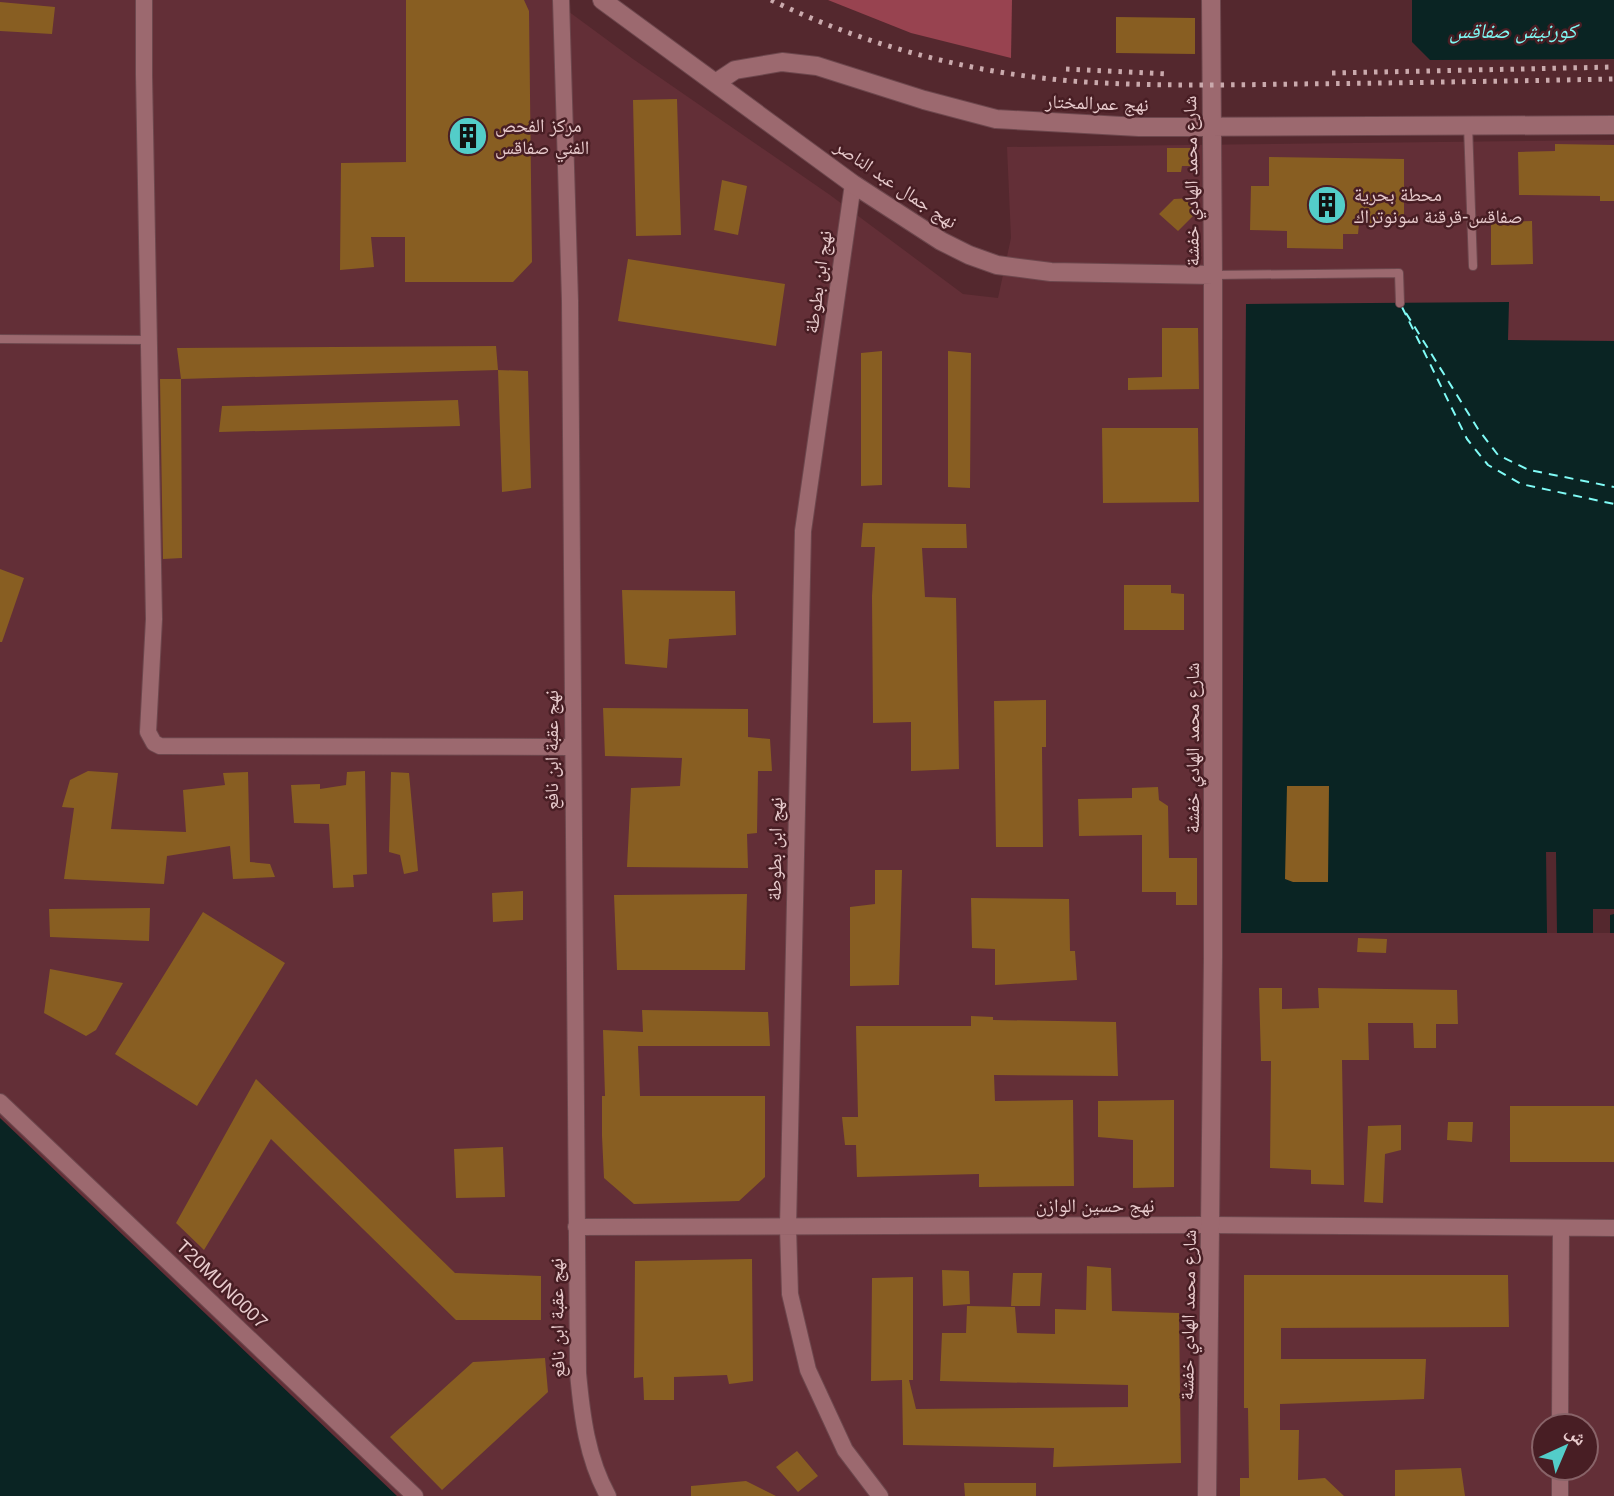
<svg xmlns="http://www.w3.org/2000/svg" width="1614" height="1496" font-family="Arial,'Noto Naskh Arabic',sans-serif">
<rect width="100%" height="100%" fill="#54282e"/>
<path fill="#632f37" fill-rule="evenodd" d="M0 0H553L633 59 830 195 963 294 998 298 1011 238 1007 147 1614 140V341L1508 340V302L1241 933H1614V1496H0ZM1544 1426H1586V1468H1544Z"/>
<path fill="#984350" d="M828 0H1012L1011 58 911 33Z"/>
<path fill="#0a2423" d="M1412 0H1614V59L1430 60 1412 42Z
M1509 302 1508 340 1614 341V933H1241L1246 304Z
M0 1118 397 1496H0Z"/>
<path fill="#54282e" d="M1546 852H1556L1557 933H1547Z
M1593 909H1614V914L1610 915V933H1593Z"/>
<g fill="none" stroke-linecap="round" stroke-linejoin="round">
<path stroke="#80fbf6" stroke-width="2" stroke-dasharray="9 7" stroke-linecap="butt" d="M1402 307 1467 439 1488 465 1521 484 1614 504
M1406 313 1478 429 1498 455 1529 470 1614 487"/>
</g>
<path fill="#885e22" d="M406 0H524L529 11 532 262 513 282H405V237H371L374 267 340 270 341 163 406 162Z
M0 2 55 7 52 34 0 31Z
M1116 17 1195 18V54L1116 53Z
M677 99 681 235 636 236 633 100Z
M1555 144 1614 145V201H1600V196L1519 195 1518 152 1555 151Z
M1167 148H1194V166H1182L1181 172H1167Z
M1269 157 1404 159V225L1359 224 1358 234H1343V249L1287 248V231L1250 230 1251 186H1269Z
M722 180 747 186 738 235 714 230Z
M1193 198V216L1178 231 1159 214 1174 199Z
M1532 221 1533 264 1491 265V222Z
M628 259 785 284 776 346 618 321Z
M1162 328H1198L1199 389 1128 390V378L1162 377Z
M496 346 498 370 181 379 177 348Z
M882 351V485L861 486V353Z
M948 351 971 353 970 488 948 487Z
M498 370 528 371 531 488 502 492Z
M160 379H181L182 558 163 559Z
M458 400 460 426 219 432 222 406Z
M1102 428H1198L1199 502 1103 503Z
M863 523 966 524 967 548H922L925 597 956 598 959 769 911 771V722L873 723 872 596 875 547H861Z
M0 569 24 578 2 642H0Z
M1124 585H1171V593L1184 594V630H1124Z
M622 590 735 591 736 635 669 639 667 668 625 664Z
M1046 700V747H1042L1043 847H996L994 701Z
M603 708 748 709V737L770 739 772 771H758L757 833 747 834 748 868 627 867 631 788 680 786 682 758 605 756Z
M88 771 118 773 111 829 186 832 183 790 225 785 223 773 248 772 250 862 270 864 275 877 233 879 230 846 167 856 164 884 64 879 74 808 62 807 70 780Z
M365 771 367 874 353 875 354 887 333 888 329 824 294 823 291 785 320 784V789L346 785 347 772Z
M391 772 409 773 418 871 404 874 400 855 389 852Z
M1287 786H1329L1328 882H1293L1285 879Z
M1158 787 1159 800 1168 806 1169 858H1197V905H1176V892H1142V835L1079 836 1078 799 1132 798V788Z
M875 870H902L899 985 850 986V907L875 904Z
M523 891V920L493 922 492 893Z
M747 894 745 970H617L614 895Z
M971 898 1069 899 1070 951H1075L1077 980 995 985V949L972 948Z
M150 908 149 941 50 937 49 909Z
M203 912 285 963 197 1106 115 1054Z
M1358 938 1387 939 1386 953 1357 952Z
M50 969 123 983 96 1030 86 1036 44 1013Z
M1259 988H1282V1009L1319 1008 1318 988 1457 990 1458 1024H1436V1048H1414L1413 1023H1368L1369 1060H1342L1344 1185 1311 1184V1170L1270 1168 1271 1061H1261Z
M642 1010 768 1012 770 1046H638L640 1096H765V1177L739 1201 634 1204 604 1178 602 1136V1096H605L603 1030 643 1032Z
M971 1016 993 1017V1020L1116 1022 1118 1076 994 1075 995 1101 1073 1100 1074 1186 979 1187V1174L857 1177 856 1145H845L842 1117H858L856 1026H971Z
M256 1079 455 1273 541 1276V1320H456L271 1139 204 1250 176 1223Z
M1174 1100V1187L1133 1188V1140L1098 1137V1101Z
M1510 1106H1614V1162H1510Z
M1448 1122H1473L1472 1142 1447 1140Z
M1401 1125V1150L1385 1154 1383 1203 1364 1202 1368 1126Z
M503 1147 505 1197 456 1198 454 1149Z
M752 1259 753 1381 729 1384 727 1375 674 1377V1400H644L643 1377 634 1378 635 1261Z
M1087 1266 1111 1268 1112 1311 1179 1313 1181 1463 1053 1467 1054 1448 903 1445 902 1380 871 1381 872 1278 913 1277V1380H909L916 1409 1128 1407V1385L940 1381 942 1333H966L967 1306 1015 1307 1017 1333 1055 1334V1309L1086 1310Z
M942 1270 969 1271 970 1304 943 1306Z
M1013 1273H1042L1040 1306H1011Z
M1244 1275H1508L1509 1327 1281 1328V1359H1426L1424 1399 1280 1404V1430H1299L1298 1480 1325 1478 1344 1496H1240V1478H1249L1248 1408H1244Z
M545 1358 548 1392 442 1490 390 1437 473 1362Z
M797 1451 818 1476 798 1492 776 1467Z
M1461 1468 1465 1496H1395V1470Z
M746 1481 776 1496H691V1486Z
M964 1483H1036V1496H965Z"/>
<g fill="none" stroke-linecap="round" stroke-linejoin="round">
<g stroke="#6d474d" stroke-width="10">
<path id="lane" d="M1468 125 1473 266
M1213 275 1399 273 1400 303
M0 339 149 340"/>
</g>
<g stroke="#6d474d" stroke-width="18">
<path id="street" d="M144 0V75L154 619 148 732 154 743 160 746 572 747
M561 0 570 301 578 1373C582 1416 587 1458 608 1496
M853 184 803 531 788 1227 790 1294 808 1370 845 1450 880 1496
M0 1102 415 1496
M576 1227 1210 1225 1614 1228
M1560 1426 1561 1228
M1560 1496V1468"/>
</g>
<g stroke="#6d474d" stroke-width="20">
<path id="secondary" d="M602 0 853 184 941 241 969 255 997 265 1051 272 1213 275
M717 82 735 70 782 62 817 66 924 100 996 119 1139 127 1614 125
M1207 1496 1213 958V275L1211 0"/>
</g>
<use href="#lane" stroke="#9c696f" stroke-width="8"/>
<use href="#street" stroke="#9c696f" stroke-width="16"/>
<use href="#secondary" stroke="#9c696f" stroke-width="18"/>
<path stroke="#caaaad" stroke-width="5" stroke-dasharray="3.5 7" stroke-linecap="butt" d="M771 0C874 50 990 78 1104 83 1168 86 1232 85 1295 84 1402 83 1508 81 1614 79
M1066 69 1168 74
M1332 73 1614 67"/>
</g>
<defs>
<g id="building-disc" transform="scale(2.0125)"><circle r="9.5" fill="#53cdc9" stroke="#481e24"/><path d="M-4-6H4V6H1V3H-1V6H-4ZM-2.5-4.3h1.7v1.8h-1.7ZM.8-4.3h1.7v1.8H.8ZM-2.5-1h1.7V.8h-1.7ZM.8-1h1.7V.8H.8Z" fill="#111"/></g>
</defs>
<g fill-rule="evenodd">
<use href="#building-disc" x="468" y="136"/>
<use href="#building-disc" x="1327" y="205"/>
</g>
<g text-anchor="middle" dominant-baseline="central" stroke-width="5" stroke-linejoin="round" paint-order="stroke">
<g font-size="19" fill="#e8cbcd" stroke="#481e24">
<text transform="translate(1097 103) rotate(2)">نهج عمرالمختار</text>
<text transform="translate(1191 181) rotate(-91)">شارع محمد الهادي خفشة</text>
<text transform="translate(896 184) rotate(34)">نهج جمال عبد الناصر</text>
<text transform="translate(818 282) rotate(-82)">نهج ابن بطوطة</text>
<text transform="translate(1192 748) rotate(-90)">شارع محمد الهادي خفشة</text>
<text transform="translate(551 750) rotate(-90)">نهج عقبة ابن نافع</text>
<text transform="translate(775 849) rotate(-89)">نهج ابن بطوطة</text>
<text x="1095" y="1205">نهج حسين الوازن</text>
<text transform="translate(222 1284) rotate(44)">T20MUN0007</text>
<text transform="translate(1188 1315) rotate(-89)">شارع محمد الهادي خفشة</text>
<text transform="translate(557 1318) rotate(-91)">نهج عقبة ابن نافع</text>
</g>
<g font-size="19" fill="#e8cbcd" stroke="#481e24" text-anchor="start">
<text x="495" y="125">مركز الفحص<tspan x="495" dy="22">الفني صفاقس</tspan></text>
<text x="1354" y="194">محطة بحرية<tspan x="1354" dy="22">صفاقس-قرقنة سونوتراك</tspan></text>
</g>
<g font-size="21" font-style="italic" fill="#80fbf6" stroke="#481e24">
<text x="1513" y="30">كورنيش صفاقس</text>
</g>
</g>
<g transform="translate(1565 1447) rotate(44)"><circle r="33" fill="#481e24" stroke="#886368" stroke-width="2"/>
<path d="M0-5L12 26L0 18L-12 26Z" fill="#53cdc9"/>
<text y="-10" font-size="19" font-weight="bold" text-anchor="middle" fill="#e8cbcd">ش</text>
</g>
</svg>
